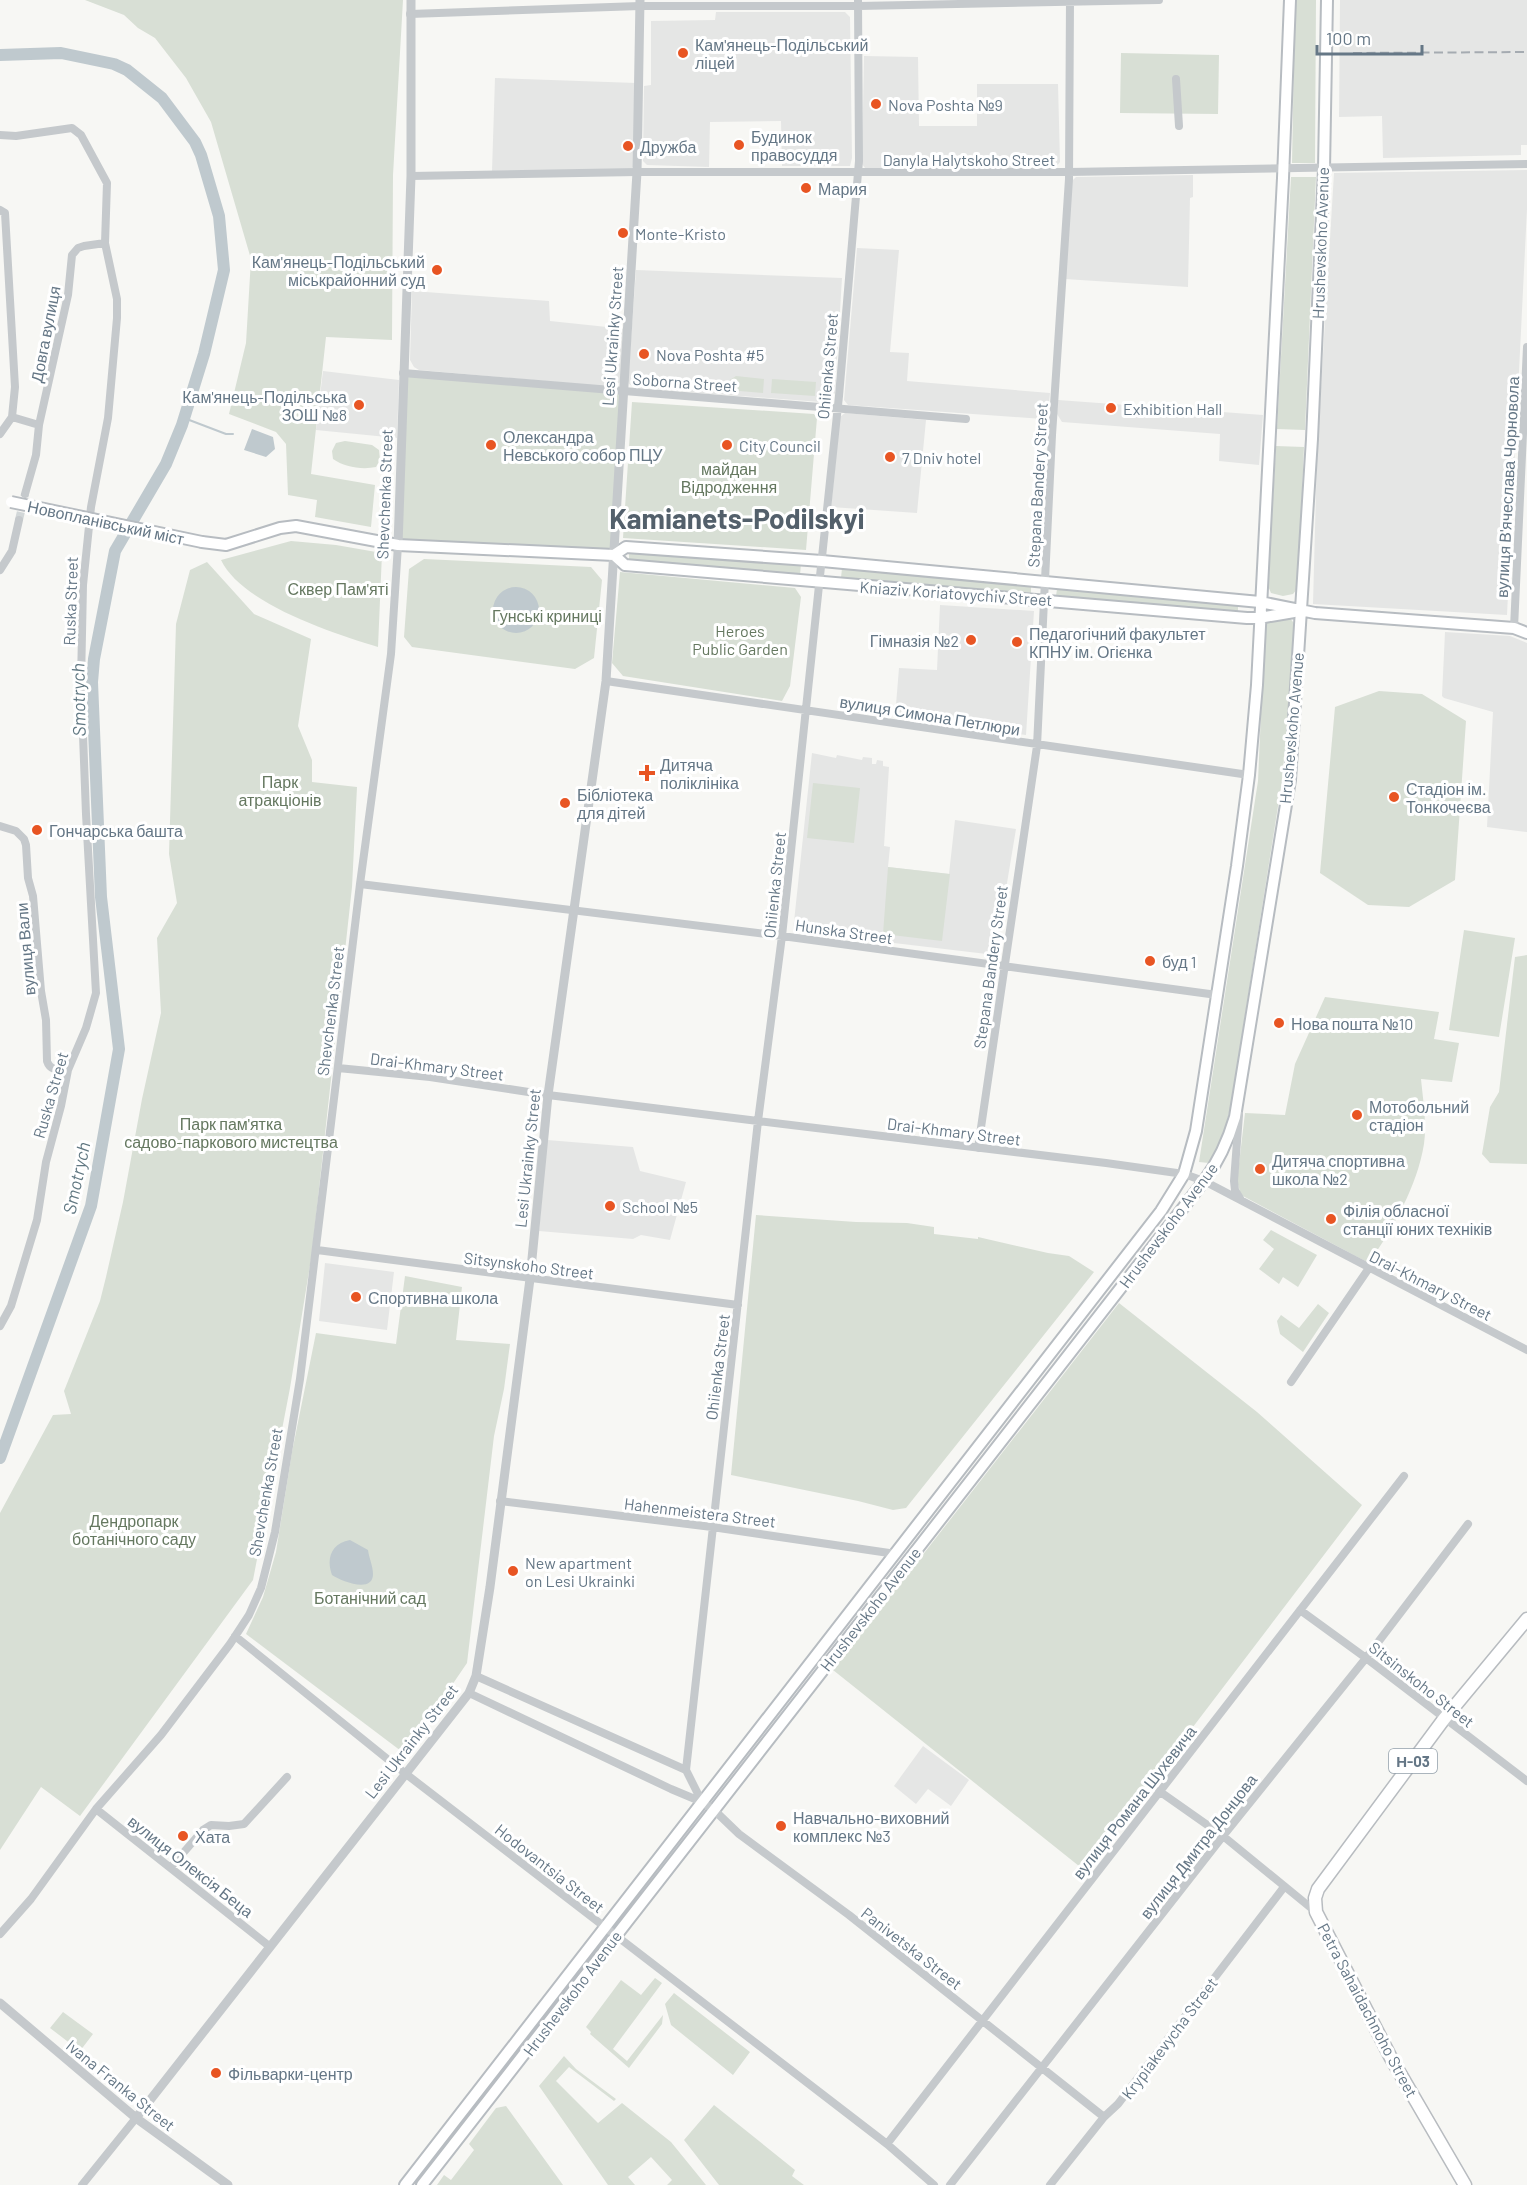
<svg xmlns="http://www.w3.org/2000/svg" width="1527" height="2185" font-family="Barlow,sans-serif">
<rect width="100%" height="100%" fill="#f7f7f4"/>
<path fill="#e5e6e5" d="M1340 0H1527V145H1521V155L1383 158 1382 116 1339 117Z
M716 12H845L850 17 852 158 850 166H782L781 121 710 122 709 167 647 165 643 161 644 86 651 85V21L715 20Z
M864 56 918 57 919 126H977V84H1058L1060 162 1055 168H865L862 164Z
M495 78 636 83 635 165 631 169 492 171Z
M1527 170V209L1507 615 1313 604 1317 454 1334 173Z
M1193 175V197L1190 198 1188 287 1065 279 1072 181 1076 177Z
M857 248 899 250 890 352 909 353 907 381 1050 393 1048 413 1043 419 848 405 844 400Z
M636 270 842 278 835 393 829 400 820 402 701 393 634 387 629 384 628 381Z
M412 291 549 301 550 321 626 329 622 381 612 387 419 370 414 367 410 360Z
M323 371 399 380 397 438 316 430Z
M1058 400 1263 415 1259 465 1219 461 1220 434 1062 422 1057 414Z
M845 413 926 420 917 513 831 507 840 417Z
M940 605 1034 611 1026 735 895 717 899 668 937 670Z
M1445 632 1510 636 1527 643V832L1487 827 1493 712 1444 698 1442 696Z
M812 753 836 758 837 755 862 760 863 757 872 758V764H876L877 760 883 761V766L889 767 884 846 890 847 888 867 949 874 955 820 1016 829 995 955 793 931Z
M547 1140 633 1147 640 1171 686 1182 670 1240 641 1235 633 1239 539 1231Z
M325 1263 394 1272 387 1330 319 1321Z
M923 1746 969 1780 951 1806 928 1789 916 1804 894 1786Z"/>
<path fill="#d8dfd5" d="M85 0H403L393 175 392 340 326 337 311 474 375 485 371 527 315 517 317 500 288 495 286 444 276 432 229 414 246 343 251 259 211 122 186 78 155 38 138 28 124 15Z
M1295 0H1316L1315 163H1292Z
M1121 53 1219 55 1218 114 1120 113Z
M1291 177H1316L1305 430 1277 429Z
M403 373 623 391 614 555 398 545Z
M736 376 764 379 763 393 716 389Z
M772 379 816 382 815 396 771 393Z
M632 402 814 414 817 418 806 550 623 538Z
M345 441 372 445 379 450 380 460 376 467C362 470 344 467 333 459L332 451 336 443Z
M1276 446 1304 447 1298 588 1293 594 1283 596 1271 593 1268 586Z
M291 541 336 545 382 553 378 647C333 633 242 604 221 560Z
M629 552 801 563 800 576 629 560Z
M424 559 591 567 602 580 594 658 575 669 412 647 404 637 409 569Z
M207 562 254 614 311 639 298 726 312 760V782L357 787 352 887 312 1253 290 1388 253 1580 80 1816 41 1787 0 1850V1513L53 1415 71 1414 64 1391 100 1301 106 1277 123 1202 142 1099 161 1013 157 938 177 903 169 854 176 624 190 570Z
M842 568 1031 587V593L841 578Z
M620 572 795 588 801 597 790 686 782 701 623 676 612 663Z
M1057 589 1238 605V611L1056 596Z
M1272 617 1290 618 1296 626 1282 781 1231 1104C1226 1124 1223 1147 1209 1163L1199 1162 1258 781 1265 623Z
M1379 691 1422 694 1466 721 1455 880 1409 907 1368 905 1320 873 1335 707Z
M813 783 860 788 854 843 807 838Z
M888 867 950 874 942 941 883 934Z
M1464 930 1515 938 1499 1037 1449 1030Z
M1527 955V1164L1490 1163 1482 1154 1490 1107 1499 1092 1515 957Z
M1325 997 1439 1012 1434 1039 1459 1043 1452 1082 1421 1079C1423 1100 1427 1123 1424 1144 1417 1187 1393 1228 1369 1263L1241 1195 1237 1181 1245 1113 1285 1115 1295 1064Z
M756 1215 856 1222 907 1223 934 1227V1234L978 1239V1237L1048 1253 1069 1256 1094 1272 906 1508 893 1510 858 1501 731 1475Z
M1271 1230 1317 1255 1298 1287 1283 1277 1279 1284 1259 1269 1274 1249 1263 1240Z
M405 1276 462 1287 456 1340 510 1344 504 1389 494 1436 467 1663 405 1754 246 1634 263 1597 276 1552 292 1452 316 1333 396 1344Z
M1119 1303 1257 1412 1362 1505 1084 1870 833 1670Z
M1318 1304 1329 1313 1303 1352 1280 1334 1277 1321 1281 1315 1299 1328Z
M655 1978 662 1983 613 2049 627 2061 663 2015 662 2024 629 2068 590 2034 591 2032 586 2027 621 1980 641 1995Z
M674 1993 750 2052 733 2075 671 2025 665 2004Z
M63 2012 93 2034 80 2051 50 2028Z
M564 2056 576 2069 616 2099 614 2101 569 2067 556 2081 598 2123 622 2103 671 2142 706 2185H667L672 2180 651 2157 628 2177 635 2185H608L539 2086Z
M714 2105 795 2170 792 2176 804 2185H719L684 2140Z
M506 2106 563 2185H437L444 2175 451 2180 474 2150 469 2144 496 2108Z"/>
<path fill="#bfc9ce" d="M252 429 273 437 275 449 266 457 244 450Z
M493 610a23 23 0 1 1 46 0a23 23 0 1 1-46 0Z
M350 1540 368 1550C369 1558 373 1566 373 1574 373 1594 341 1581 332 1575 326 1559 331 1543 350 1540Z"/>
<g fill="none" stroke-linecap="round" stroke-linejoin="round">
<path stroke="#bfc9ce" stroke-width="2" d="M184 418 226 434H233"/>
<path stroke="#bfc9ce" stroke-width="12" d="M0 55 61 53 114 64 127 70 162 98 195 142 201 155 219 216 224 270 204 354 182 425 166 464 115 551 94 659 92 682 101 897 119 1049 91 1206 0 1458"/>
<path stroke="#d2d7d8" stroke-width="8" stroke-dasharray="8 4" stroke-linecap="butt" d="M19 520 25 494"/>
<g stroke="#b7bcc1" stroke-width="14">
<path id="secondary" d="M202 542 226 545 280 528 296 526 398 545 614 555 626 547 822 561 1260 602 1315 613 1514 628 1527 633
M614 555 625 565 1247 618H1259L1294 612
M405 2185 1161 1211 1184 1174 1196 1131 1237 866 1249 775 1257 685 1283 178 1290 0
M422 2185 1204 1181C1219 1161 1228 1141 1235 1117L1290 780 1312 439 1324 169 1327 0"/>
</g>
<g stroke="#b8bcc0" stroke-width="15">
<path id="primary" d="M1465 2185 1391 2058 1316 1912 1315 1898 1318 1889 1444 1719 1527 1619"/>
</g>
<path stroke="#c5c9cc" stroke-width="8" d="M410 14 640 6H859L1159 0
M1176 79 1179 126
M0 135 16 136 72 128 81 135 107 183 105 243 117 299V318L108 418 91 507 83 585 81 682 86 814 96 993 86 1028 68 1070 61 1106 46 1162 37 1220 11 1306 0 1326
M411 176 637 172H1069L1527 164
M0 210 5 213 15 387 12 417 0 434
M403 373 966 419
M12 417 39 425 68 295 72 255 78 248 84 246 105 243
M25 494 36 455 39 425
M0 570 12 551 19 520
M1514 628 1527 347
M606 681 1249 775
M0 826 16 831 24 839 26 845 28 878 33 896 41 991 46 1020 47 1061C50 1071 59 1070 68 1070
M360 884 782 936 1217 995
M338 1068 430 1077 548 1095 758 1121 1106 1163 1184 1174 1204 1181 1527 1350
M1239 1115 1234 1181 1235 1190 1241 1200
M978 1148 1037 746 1052 435 1069 179 1070 0
M317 1250 738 1305
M1291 1382 1369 1268
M500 1501 712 1527 896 1554
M1300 1610 1366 1658 1527 1781
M235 1636 406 1774 887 2144 934 2185
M476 1676 686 1770 702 1802
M469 1693 671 1789 702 1802 714 1810 739 1834 849 1915 1104 2117
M686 1770 758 1121 782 936 839 396 859 161 858 0
M1159 1791 1223 1836 1316 1912
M96 1809 269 1946
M171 1867 203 1830 211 1825 229 1826 244 1824 287 1777
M0 1934 31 1899 96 1809 161 1735 230 1644 249 1615 261 1588 275 1532 300 1379 360 884 391 654 398 545
M887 2144 1404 1476
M82 2185 136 2118
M950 2185 1223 1836 1366 1658 1468 1524
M1050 2185 1104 2117 1118 2104 1284 1887"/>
<path stroke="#c5c9cc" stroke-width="9" d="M398 545 411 176V0
M0 2003 136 2118 228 2185
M136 2118 469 1693 476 1676 490 1587 530 1279 548 1095 606 681 637 172 640 0"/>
<use href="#secondary" stroke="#fff" stroke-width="10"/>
<use href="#primary" stroke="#fff" stroke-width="12"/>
<path stroke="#a5abb1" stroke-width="2" stroke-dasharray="9 4.5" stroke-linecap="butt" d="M1353 53 1527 52"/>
<g stroke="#b7bcc1" stroke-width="14" stroke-linecap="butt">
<path id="secondary-bridge" d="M11 502 202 542"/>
</g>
<use href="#secondary-bridge" stroke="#fff" stroke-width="10"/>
</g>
<g fill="#e85523" stroke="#fff" stroke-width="2">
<circle cx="683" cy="53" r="6"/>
<circle cx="876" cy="104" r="6"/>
<circle cx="739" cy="145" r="6"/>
<circle cx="628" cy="146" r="6"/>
<circle cx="806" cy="188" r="6"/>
<circle cx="623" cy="233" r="6"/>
<circle cx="437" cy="270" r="6"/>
<circle cx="644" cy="354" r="6"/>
<circle cx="359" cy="405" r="6"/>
<circle cx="1111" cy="408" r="6"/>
<circle cx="491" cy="445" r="6"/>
<circle cx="727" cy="445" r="6"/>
<circle cx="890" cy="457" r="6"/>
<circle cx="971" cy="640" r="6"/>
<circle cx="1017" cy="642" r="6"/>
<path d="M644 764h6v6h6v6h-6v6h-6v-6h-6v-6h6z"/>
<circle cx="1394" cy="797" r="6"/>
<circle cx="565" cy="803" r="6"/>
<circle cx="37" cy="830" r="6"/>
<circle cx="1150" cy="961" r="6"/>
<circle cx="1279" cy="1023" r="6"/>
<circle cx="1357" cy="1115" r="6"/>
<circle cx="1260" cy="1169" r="6"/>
<circle cx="610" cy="1206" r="6"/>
<circle cx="1331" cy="1219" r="6"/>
<circle cx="356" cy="1297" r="6"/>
<circle cx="513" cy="1571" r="6"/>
<circle cx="781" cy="1826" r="6"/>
<circle cx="183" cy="1836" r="6"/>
<circle cx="216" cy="2073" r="6"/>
</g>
<g text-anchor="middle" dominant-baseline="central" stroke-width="6" stroke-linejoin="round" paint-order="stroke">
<rect fill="#fff" stroke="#93a0aa" stroke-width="1.5" x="1389" y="1749" width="48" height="24" rx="4.5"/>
<g font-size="15" font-weight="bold" fill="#657786">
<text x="1413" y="1761">Н-03</text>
</g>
<g font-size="16" fill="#657786" stroke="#fff" text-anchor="start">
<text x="695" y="44">Кам'янець-Подільський<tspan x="695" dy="18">ліцей</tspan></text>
<text x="888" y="104">Nova Poshta №9</text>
<text x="751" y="136">Будинок<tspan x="751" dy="18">правосуддя</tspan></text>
<text x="640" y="146">Дружба</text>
<text x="818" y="188">Мария</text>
<text x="635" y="233">Monte-Kristo</text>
<text x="425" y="261" text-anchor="end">Кам'янець-Подільський<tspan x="425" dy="18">міськрайонний суд</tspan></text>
<text x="656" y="354">Nova Poshta #5</text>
<text x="347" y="396" text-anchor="end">Кам'янець-Подільська<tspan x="347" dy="18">ЗОШ №8</tspan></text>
<text x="1123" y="408">Exhibition Hall</text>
<text x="503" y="436">Олександра<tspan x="503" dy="18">Невського собор ПЦУ</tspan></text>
<text x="739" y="445">City Council</text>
<text x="902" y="457">7 Dniv hotel</text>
<text x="1029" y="633">Педагогічний факультет<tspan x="1029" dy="18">КПНУ ім. Огієнка</tspan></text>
<text x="959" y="640" text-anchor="end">Гімназія №2</text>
<text x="660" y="764">Дитяча<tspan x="660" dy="18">поліклініка</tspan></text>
<text x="1406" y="788">Стадіон ім.<tspan x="1406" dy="18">Тонкочеєва</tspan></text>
<text x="577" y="794">Бібліотека<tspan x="577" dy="18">для дітей</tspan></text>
<text x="49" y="830">Гончарська башта</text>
<text x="1162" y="961">буд 1</text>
<text x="1291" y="1023">Нова пошта №10</text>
<text x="1369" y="1106">Мотобольний<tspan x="1369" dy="18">стадіон</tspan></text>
<text x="1272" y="1160">Дитяча спортивна<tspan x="1272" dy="18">школа №2</tspan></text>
<text x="622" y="1206">School №5</text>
<text x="1343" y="1210">Філія обласної<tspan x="1343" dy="18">станції юних техніків</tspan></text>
<text x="368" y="1297">Спортивна школа</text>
<text x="525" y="1562">New apartment<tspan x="525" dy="18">on Lesi Ukrainki</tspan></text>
<text x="793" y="1817">Навчально-виховний<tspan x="793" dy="18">комплекс №3</tspan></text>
<text x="195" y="1836">Хата</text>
<text x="228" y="2073">Фільварки-центр</text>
</g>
<g font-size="16" fill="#657786" stroke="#fff">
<text x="969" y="159">Danyla Halytskoho Street</text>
<text transform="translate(1320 243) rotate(-88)">Hrushevskoho Avenue</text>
<text transform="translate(45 334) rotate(-79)">Довга вулиця</text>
<text transform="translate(612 336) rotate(-86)">Lesi Ukrainky Street</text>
<text transform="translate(827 366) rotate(-85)">Ohiienka Street</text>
<text transform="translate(685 382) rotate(4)">Soborna Street</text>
<text transform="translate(1037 485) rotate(-87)">Stepana Bandery Street</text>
<text transform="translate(1507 487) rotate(-87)">вулиця В'ячеслава Чорновола</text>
<text transform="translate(384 494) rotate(-88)">Shevchenka Street</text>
<text transform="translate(106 522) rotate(12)">Новопланівський міст</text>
<text transform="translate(956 593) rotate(4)">Kniaziv Koriatovychiv Street</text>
<text transform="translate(70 601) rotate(-88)">Ruska Street</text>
<text transform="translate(930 715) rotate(9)">вулиця Симона Петлюри</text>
<text transform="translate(1291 728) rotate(-85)">Hrushevskoho Avenue</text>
<text transform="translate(774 885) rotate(-84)">Ohiienka Street</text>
<text transform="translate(844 931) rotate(8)">Hunska Street</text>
<text transform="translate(25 949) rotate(-95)">вулиця Вали</text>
<text transform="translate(990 967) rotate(-82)">Stepana Bandery Street</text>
<text transform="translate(330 1011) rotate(-83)">Shevchenka Street</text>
<text transform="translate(437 1066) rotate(7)">Drai-Khmary Street</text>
<text transform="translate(50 1095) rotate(-74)">Ruska Street</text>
<text transform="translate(954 1131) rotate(7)">Drai-Khmary Street</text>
<text transform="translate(527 1158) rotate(-84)">Lesi Ukrainky Street</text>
<text transform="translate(1168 1225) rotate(-53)">Hrushevskoho Avenue</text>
<text transform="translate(529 1265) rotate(7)">Sitsynskoho Street</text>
<text transform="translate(1431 1285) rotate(27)">Drai-Khmary Street</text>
<text transform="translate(717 1367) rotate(-83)">Ohiienka Street</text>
<text transform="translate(265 1492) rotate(-80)">Shevchenka Street</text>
<text transform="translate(700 1512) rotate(7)">Hahenmeistera Street</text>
<text transform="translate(870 1609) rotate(-52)">Hrushevskoho Avenue</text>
<text transform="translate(1422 1684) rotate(38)">Sitsinskoho Street</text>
<text transform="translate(411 1741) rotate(-52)">Lesi Ukrainky Street</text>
<text transform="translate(1134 1802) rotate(-52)">вулиця Романа Шухевича</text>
<text transform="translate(1198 1846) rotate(-52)">вулиця Дмитра Донцова</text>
<text transform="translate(191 1866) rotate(38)">вулиця Олексія Беца</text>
<text transform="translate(550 1868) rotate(38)">Hodovantsia Street</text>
<text transform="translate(912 1948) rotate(38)">Panivetska Street</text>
<text transform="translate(572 1993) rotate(-53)">Hrushevskoho Avenue</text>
<text transform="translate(1368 2010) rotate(62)">Petra Sahaidachnoho Street</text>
<text transform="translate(1169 2038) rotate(-53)">Krypiakevycha Street</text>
<text transform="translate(121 2085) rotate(39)">Ivana Franka Street</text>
</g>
<g font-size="16" fill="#657860" stroke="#fff">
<text x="729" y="468">майдан<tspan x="729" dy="18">Відродження</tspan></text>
<text x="338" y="588">Сквер Пам'яті</text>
<text x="547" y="615">Гунські криниці</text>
<text x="740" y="630">Heroes<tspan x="740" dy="18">Public Garden</tspan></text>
<text x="280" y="781">Парк<tspan x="280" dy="18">атракціонів</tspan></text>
<text x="231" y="1123">Парк пам'ятка<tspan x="231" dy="18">садово-паркового мистецтва</tspan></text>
<text x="134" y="1520">Дендропарк<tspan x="134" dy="18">ботанічного саду</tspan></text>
<text x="370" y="1597">Ботанічний сад</text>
</g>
<g font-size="18" font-style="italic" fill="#617882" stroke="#fff">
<text transform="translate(78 700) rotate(-91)">Smotrych</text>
<text transform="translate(76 1178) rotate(-78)">Smotrych</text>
</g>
<g font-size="28" font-weight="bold" fill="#53606b" stroke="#fff">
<text x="737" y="518">Kamianets-Podilskyi</text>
</g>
</g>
<path d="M1317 45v9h105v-9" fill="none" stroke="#657786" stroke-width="3"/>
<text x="1326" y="45" font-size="18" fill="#657786" stroke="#ffffff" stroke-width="4.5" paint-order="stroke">100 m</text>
</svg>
